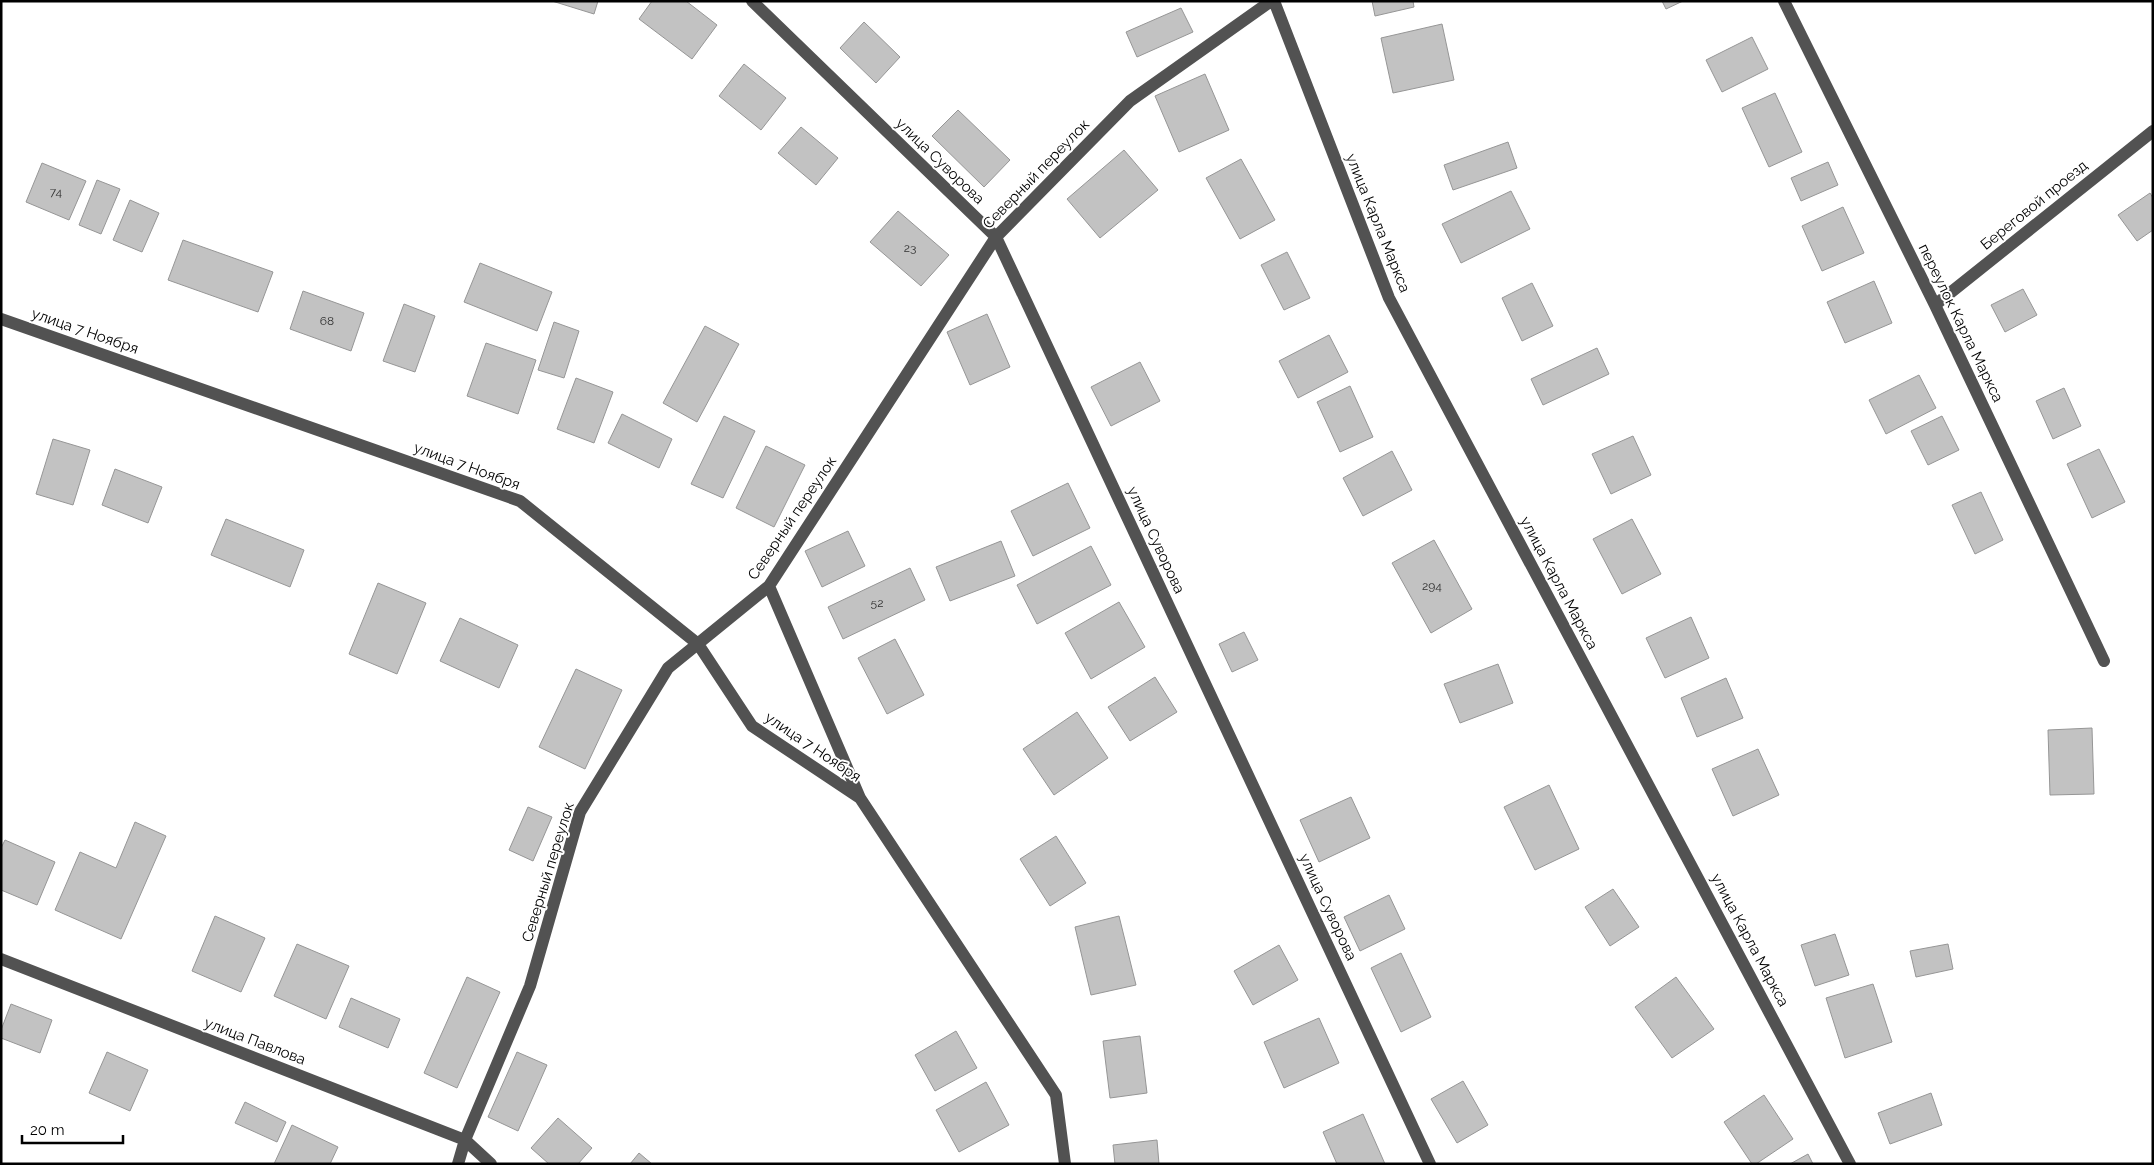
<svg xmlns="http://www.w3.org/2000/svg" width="2154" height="1165" font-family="Raleway,sans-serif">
<rect width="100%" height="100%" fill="#fff"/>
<path fill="#c2c2c2" stroke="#969696" d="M552 1H598L594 14Z
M652 1H686L717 25 692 59 639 19Z
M1372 1H1413L1414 7 1375 16Z
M1662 1H1683L1666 9Z
M1181 8 1193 32 1137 57 1126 32Z
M864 22 900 57 876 83 840 48Z
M1442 24 1454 80 1393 93 1381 38Z
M1752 37 1768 69 1722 92 1706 60Z
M744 64 786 98 761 130 719 96Z
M1205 74 1229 130 1179 152 1155 96Z
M1775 93 1802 152 1769 167 1742 108Z
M958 110 1010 160 984 187 932 136Z
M801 127 838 158 816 185 778 153Z
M1508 142 1517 168 1453 190 1444 165Z
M1124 150 1158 190 1100 238 1067 199Z
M1241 159 1275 220 1240 239 1206 178Z
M1828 162 1838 185 1801 201 1791 178Z
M42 163 86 181 69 220 26 202Z
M97 180 120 189 101 234 79 225Z
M1511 191 1530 229 1461 263 1442 224Z
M2150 193 2153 198V230L2137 241 2118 215Z
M130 200 159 213 142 252 113 240Z
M1843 207 1864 253 1822 271 1802 226Z
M898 211 949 255 921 286 870 242Z
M183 240 273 272 258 312 168 280Z
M1287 252 1310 298 1284 310 1261 265Z
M480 263 552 292 537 331 464 302Z
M1874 281 1892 323 1845 343 1827 302Z
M1532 283 1553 326 1522 341 1502 298Z
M2023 289 2037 315 2005 332 1991 305Z
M303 291 364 313 351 351 290 329Z
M404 304 435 316 415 372 383 361Z
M987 314 1010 367 970 385 947 332Z
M554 322 579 331 564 378 538 370Z
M705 326 739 344 697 422 663 403Z
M1329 335 1348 372 1298 398 1279 361Z
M486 343 536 360 518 414 467 396Z
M1597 348 1609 374 1543 405 1531 379Z
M1140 362 1160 401 1111 426 1091 387Z
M1919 375 1936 408 1886 434 1869 400Z
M576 378 613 392 594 443 557 429Z
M1350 386 1373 437 1340 452 1317 402Z
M2064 388 2081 426 2053 439 2036 401Z
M622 414 672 439 659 468 608 443Z
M724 416 755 431 723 498 691 484Z
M1942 416 1959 450 1928 465 1911 431Z
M1633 436 1651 475 1611 494 1592 454Z
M53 439 90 450 73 505 36 494Z
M766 446 805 465 774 527 736 508Z
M2099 449 2125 502 2092 518 2067 464Z
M1392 451 1412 490 1363 516 1343 478Z
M115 469 162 487 148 523 102 505Z
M1068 483 1090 528 1033 556 1011 511Z
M1981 492 2003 540 1975 554 1952 505Z
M226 519 304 550 290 587 211 555Z
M1632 519 1661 574 1622 594 1593 539Z
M848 531 865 566 822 587 805 551Z
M1434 540 1472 609 1431 633 1392 563Z
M1001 541 1015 576 950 601 936 567Z
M1091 546 1111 585 1037 624 1017 585Z
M910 568 925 600 843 639 828 607Z
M378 583 426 603 397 674 349 654Z
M1119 602 1145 647 1091 679 1065 633Z
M1691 617 1709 658 1665 678 1646 638Z
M460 618 518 645 499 688 440 661Z
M1244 632 1258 660 1232 672 1219 644Z
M895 639 924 695 887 714 858 658Z
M1498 664 1513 703 1460 723 1444 684Z
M576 669 622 690 585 769 539 747Z
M1155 677 1177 712 1130 741 1108 707Z
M1726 678 1743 718 1697 737 1681 698Z
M1077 712 1108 758 1054 795 1023 749Z
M2092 728 2094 794 2050 795 2048 730Z
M1758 749 1779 795 1733 816 1712 769Z
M1549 785 1579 849 1535 870 1504 807Z
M1351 797 1370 838 1319 862 1300 820Z
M528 807 552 817 533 861 509 850Z
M135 822 166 836 121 939 55 910 80 852 116 868Z
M1056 836 1086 883 1050 906 1020 859Z
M5 840 55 862 37 905 1 890V848Z
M1613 889 1639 927 1610 946 1585 907Z
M1389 895 1405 929 1360 951 1344 917Z
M215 916 265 938 241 992 192 971Z
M1119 916 1136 985 1091 995 1075 927Z
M1835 934 1849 975 1815 986 1801 945Z
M297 944 349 966 326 1019 274 996Z
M1948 944 1953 969 1916 977 1910 951Z
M1279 945 1298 980 1253 1005 1234 971Z
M1401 953 1431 1017 1401 1032 1371 968Z
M467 977 500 992 457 1088 424 1073Z
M1676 977 1714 1029 1672 1058 1635 1007Z
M1873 984 1892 1042 1845 1058 1826 998Z
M351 998 400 1019 388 1048 339 1027Z
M11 1004 52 1020 40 1053 1 1038V1030Z
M1319 1018 1339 1063 1284 1088 1264 1042Z
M956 1031 977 1068 935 1091 915 1055Z
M1140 1036 1147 1093 1110 1098 1103 1041Z
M107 1052 148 1070 130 1111 89 1093Z
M517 1052 547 1065 518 1131 488 1117Z
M1463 1081 1488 1125 1457 1143 1431 1099Z
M986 1082 1009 1125 959 1152 936 1110Z
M1931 1093 1942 1125 1890 1144 1878 1113Z
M1764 1095 1793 1139 1756 1164H1752L1724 1122Z
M245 1102 286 1122 277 1142 235 1123Z
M1363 1114 1385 1164H1337L1323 1132Z
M558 1118 592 1148 578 1164H549L531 1148Z
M292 1125 338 1147 330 1164H274Z
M1157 1140 1159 1164H1115L1113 1145Z
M639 1153 652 1164H630Z
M1808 1154 1813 1164H1790Z"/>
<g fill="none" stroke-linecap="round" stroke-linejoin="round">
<path stroke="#525252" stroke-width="12" d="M752 1 996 237 1430 1164
M1274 1 1389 298 1850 1164
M1784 1 1935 305 2104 661
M1935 305 2153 131
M1 319 520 501 698 644 752 726 860 798
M769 586 860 798 1056 1095 1065 1164
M1 959 465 1140 491 1164
M458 1164 465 1140 530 986 580 812 668 668 769 586 996 237 1130 101 1271 1"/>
</g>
<g text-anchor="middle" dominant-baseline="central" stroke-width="4" stroke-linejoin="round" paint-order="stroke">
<g font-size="12" fill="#303030">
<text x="56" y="192">74</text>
<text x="910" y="248">23</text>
<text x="327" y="321">68</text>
<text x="1432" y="586">294</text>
<text x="877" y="603">52</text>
</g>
<g font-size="15" fill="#000" stroke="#fff">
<text transform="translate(940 161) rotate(44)">улица Суворова</text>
<text transform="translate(1036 174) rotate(-46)">Северный переулок</text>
<text transform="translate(2034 205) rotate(-39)">Береговой проезд</text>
<text transform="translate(1378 223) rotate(68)">улица Карла Маркса</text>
<text transform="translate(1961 323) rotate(64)">переулок Карла Маркса</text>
<text transform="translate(85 331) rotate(19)">улица 7 Ноября</text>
<text transform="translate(467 466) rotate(20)">улица 7 Ноября</text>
<text transform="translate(792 518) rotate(-56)">Северный переулок</text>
<text transform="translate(1156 540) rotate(65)">улица Суворова</text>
<text transform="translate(1559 583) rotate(62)">улица Карла Маркса</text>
<text transform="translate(813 747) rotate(34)">улица 7 Ноября</text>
<text transform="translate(548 872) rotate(-73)">Северный переулок</text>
<text transform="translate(1328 907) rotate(65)">улица Суворова</text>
<text transform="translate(1750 940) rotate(62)">улица Карла Маркса</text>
<text transform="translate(255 1041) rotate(21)">улица Павлова</text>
</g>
</g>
<rect width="2154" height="1165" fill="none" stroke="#000000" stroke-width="5"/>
<path d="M22 1135v8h101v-8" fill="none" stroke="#000000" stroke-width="2.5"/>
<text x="30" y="1135" font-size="15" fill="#000000" stroke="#ffffff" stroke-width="4" paint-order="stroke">20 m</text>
</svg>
